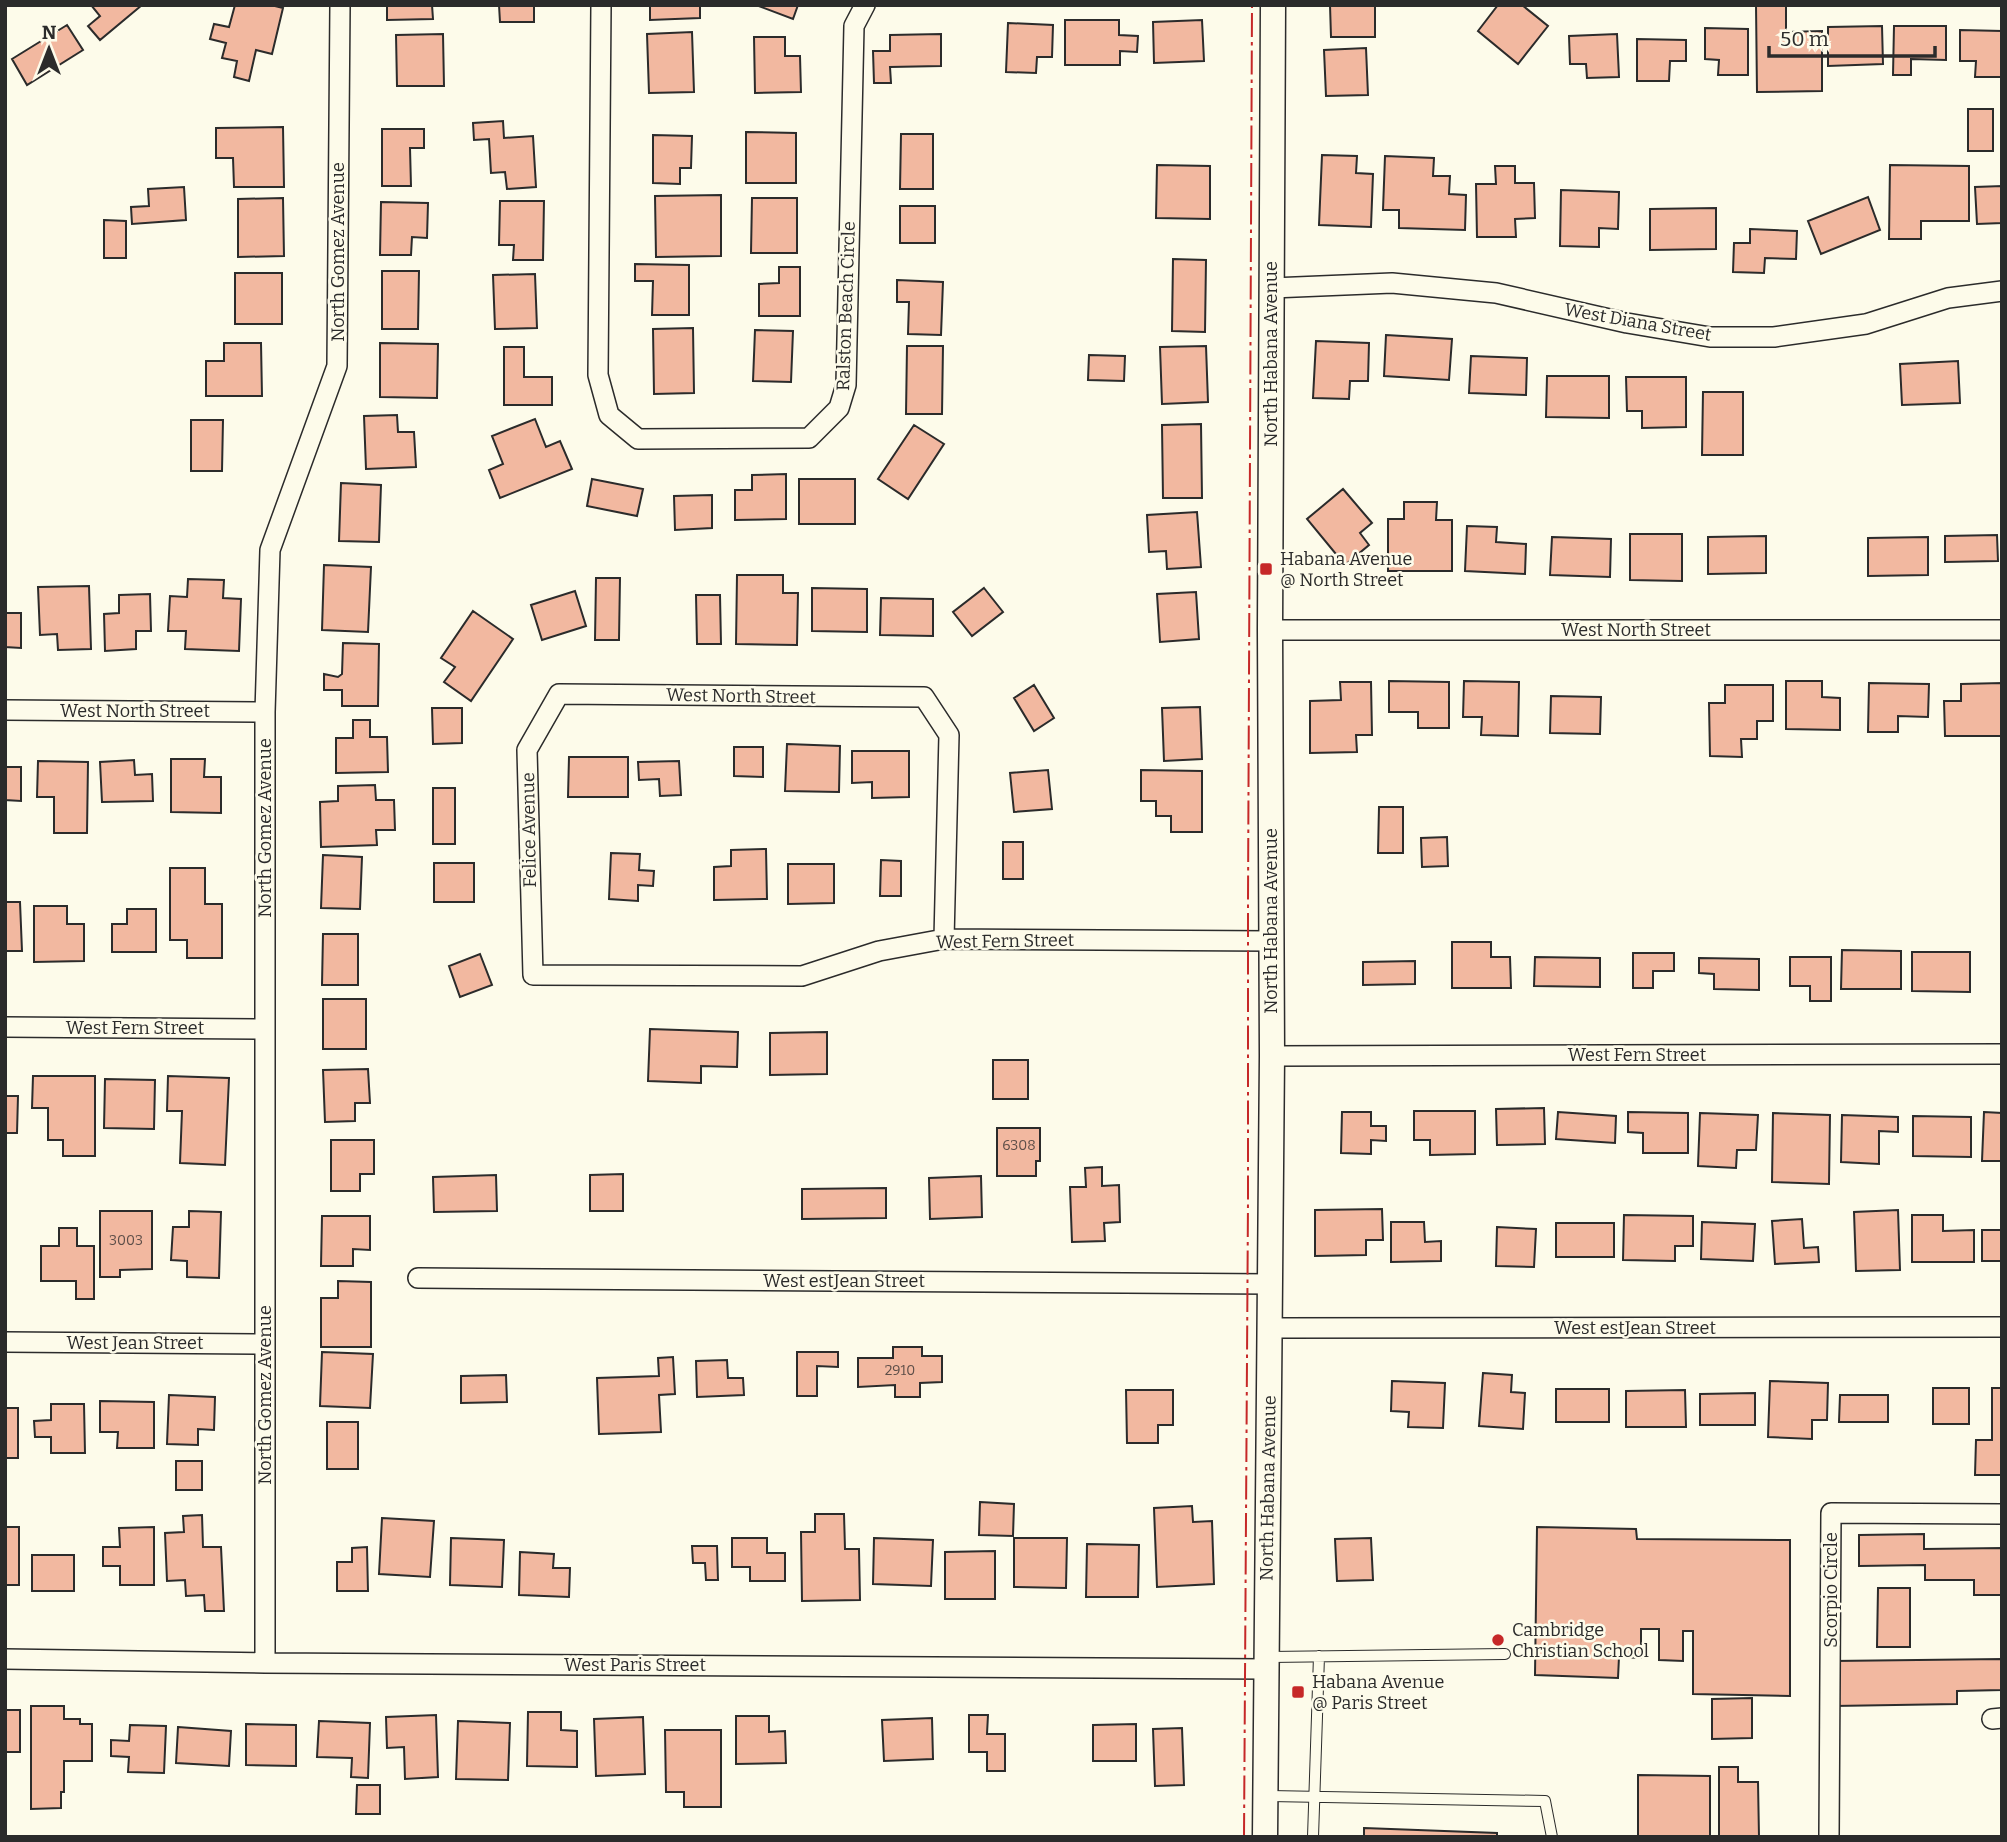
<svg xmlns="http://www.w3.org/2000/svg" width="2007" height="1842" font-family="Bitter,serif">
<rect width="100%" height="100%" fill="#fdfbea"/>
<path fill="#f2b8a0" stroke="#2b2b2b" stroke-width="2" d="M91 5H142L100 40 88 26 100 16Z
M235 5H271L283 8 272 54 256 50 249 81 234 77 237 61 222 58 226 43 210 39 214 24 229 27Z
M387 5H432L433 19 387 20Z
M499 5H534V22H500Z
M650 5H700V18L650 20Z
M756 5H798L793 19Z
M1330 5H1375V37H1331Z
M1498 5H1522L1548 26 1518 64 1478 31Z
M1756 5H1786V32L1822 31V91L1757 92Z
M1065 20H1119V35L1138 36 1137 52 1120 51V65H1065Z
M1202 20 1204 61 1154 63 1153 22Z
M1008 23 1053 25 1052 57H1037L1036 73 1006 72Z
M67 25 83 50 27 85 12 59Z
M1882 26 1883 64 1828 66V27Z
M1894 26H1946V60L1911 59V75H1893Z
M1705 28 1748 29V75H1718L1719 60 1705 59Z
M1960 30 2002 31V77H1975L1976 61H1960Z
M692 32 694 92 649 93 647 34Z
M443 34 444 86H397L396 35Z
M941 34V66L890 67 891 83H874L873 51H890V35Z
M1617 34 1619 77 1587 78 1586 64H1570L1569 36Z
M754 37H785V56H800L801 92 755 93Z
M1637 39 1686 40V61H1670L1669 81H1637Z
M1366 48 1368 95 1326 96 1324 50Z
M1968 109H1993V151H1968Z
M503 121 504 138 533 136 536 187 507 189 505 172 491 173 489 139 474 140 473 123Z
M283 127 284 187H234L233 158H216V128Z
M382 129H424V148H410L411 186H382Z
M746 132 796 133V183H746Z
M901 134H933V189H900Z
M653 135 692 136 691 168H680V184L653 183Z
M1322 155 1357 156 1356 173 1373 174 1371 227 1319 225Z
M1385 156 1434 158 1433 176H1450L1449 194 1466 195 1465 230 1399 228V210H1383Z
M1157 165 1210 166V219L1156 218Z
M1890 165 1969 166V221H1921V239H1889Z
M1495 166H1515V183H1534L1535 218 1515 219 1516 237H1477L1476 184H1496Z
M2002 186V223L1977 224 1975 187Z
M184 187 186 220 132 224 131 207 149 206 148 189Z
M1561 190 1619 192 1618 229 1599 228V247L1560 246Z
M721 195V256L656 257 655 196Z
M1868 197 1880 230 1821 254 1808 221Z
M283 198 284 256 238 257V199Z
M752 198H797V253H751Z
M500 201H544L543 260H513L514 245H499Z
M381 202 428 203 427 238 412 237 411 255H380Z
M900 206H935V243H900Z
M1716 208V249L1650 250V209Z
M104 220 126 221V258H104Z
M1750 229 1797 231 1796 259 1765 258 1764 273 1733 272 1734 243H1750Z
M1173 259 1206 260 1205 332 1172 331Z
M635 264 689 265V315H652L653 281H635Z
M779 267H800V316H759V284L779 283Z
M382 271H419L418 329H382Z
M235 273H282V324H235Z
M535 274 537 328 495 329 493 275Z
M897 280 943 282 941 335 908 334 909 302H897Z
M693 328 694 393 654 394 653 329Z
M755 330 793 331 791 382 753 381Z
M1386 335 1452 339 1449 380 1384 376Z
M1316 341 1369 343 1368 381H1350L1349 399 1313 398Z
M224 343H261L262 396H206V361H224Z
M380 343 438 344 437 398 380 397Z
M907 346H943L942 414H906Z
M1206 346 1208 402 1162 404 1160 347Z
M504 347H524V377H552V405H504Z
M1089 355 1125 356 1124 381 1088 380Z
M1471 356 1527 358 1526 395 1469 393Z
M1958 361 1960 403 1902 405 1900 364Z
M1547 376H1609V418L1546 417Z
M1626 377H1686V427L1642 428V411H1627Z
M1703 392H1743V455H1702Z
M397 415 398 432H414L416 467 366 469 364 416Z
M535 419 546 447 560 441 572 469 500 498 489 470 503 464 492 436Z
M191 420H223L222 471H191Z
M1201 424 1202 498H1163L1162 425Z
M914 425 944 444 908 499 878 479Z
M786 474V519L735 520V490H752V475Z
M592 479 643 489 637 516 587 506Z
M799 479H855V524H799Z
M341 483 381 485 379 542 339 541Z
M1343 489 1372 523 1360 533 1369 545 1345 565 1307 519Z
M712 495V528L675 530 674 496Z
M1404 502H1437L1436 520H1452V571H1388V519H1404Z
M1197 512 1201 567 1167 569 1166 551 1149 552 1147 515Z
M1467 526 1497 527 1496 542 1526 544 1525 574 1465 571Z
M1630 534H1682V581L1630 580Z
M1997 535 1998 561 1945 562V536Z
M1766 536V573L1708 574V537Z
M1552 537 1611 539 1610 577 1550 575Z
M1928 537V575L1868 576V538Z
M324 565 371 567 368 632 322 630Z
M737 575H783V593H798L797 645 736 644Z
M596 578H620L619 640H595Z
M188 579 224 580 223 598 241 599 239 651 185 649 186 631H168L170 596 187 597Z
M89 586 91 649 58 650 57 634 40 635 38 587Z
M812 588 867 589V632L812 631Z
M984 588 1003 612 972 636 953 612Z
M575 591 586 626 542 640 531 605Z
M1196 592 1199 639 1160 642 1157 594Z
M150 594 151 631H136V649L105 651 104 614 119 613V595Z
M696 595H720L721 644H697Z
M881 598 933 599V636L880 635Z
M473 611 513 639 471 701 444 682 455 667 441 658Z
M5 613H21V648L5 647Z
M343 643 379 644 378 706H342V690H324V674L338 677 342 674Z
M1389 681 1449 682V728H1418V712H1389Z
M1464 681 1519 682 1518 736 1481 735 1482 717H1463Z
M1786 681H1822V697L1840 698V730L1786 729Z
M1340 682H1371L1372 735H1356L1357 752 1310 753V701L1341 700Z
M1869 683 1929 684 1928 717 1898 716V732H1868Z
M2002 683V736H1945L1944 701H1961V684Z
M1034 685 1054 718 1034 731 1014 698Z
M1725 685H1773V721H1757V739H1741L1742 757 1710 756 1709 703H1725Z
M1551 696 1601 697 1600 734 1550 733Z
M1200 707 1202 759 1164 761 1162 708Z
M432 708H462V743L433 744Z
M353 720H370V737H387L388 772 336 773V738H353Z
M787 744 840 746 839 792 785 791Z
M734 747H763V777L734 776Z
M852 751H909V797L872 798V782L852 783Z
M569 757H628V797H568Z
M171 759H205L204 777H221V813L171 812Z
M134 760 135 775 152 774 153 801 102 802 100 762Z
M38 761 88 762 87 833H54V797H37Z
M679 761 681 795 660 796 659 779 639 780 638 762Z
M5 767H21V801L5 800Z
M1048 770 1052 809 1014 812 1010 773Z
M1141 770 1202 771V832H1171V816H1156V801H1141Z
M375 785 376 800H394L395 830H376L377 845 321 847 320 802 338 801V786Z
M433 788H455V844H433Z
M1379 807H1403V853H1378Z
M1447 837 1448 866 1422 867 1421 838Z
M1003 842H1023V879H1003Z
M766 849 767 899 714 900V867L731 866V850Z
M611 853 640 854 639 870 654 871 653 886 638 885V901L609 899Z
M323 855 362 857 360 909 321 908Z
M881 860 901 861V896H880Z
M434 863H474V902H434Z
M788 864H834V903L788 904Z
M170 868H205V904H222V958H187V940H170Z
M5 902H20L22 951H5Z
M34 906H67V924H84V961L34 962Z
M127 909H156V952H112V924H127Z
M323 934H358V985H322Z
M1452 942H1491V957H1510L1511 988H1452Z
M1842 950 1901 951V989H1841Z
M1912 952H1970V992L1912 991Z
M1633 953H1674V971H1653V988H1633Z
M480 954 492 985 460 997 449 966Z
M1535 957 1600 958V987L1534 986Z
M1790 957H1831V1001H1810V986H1790Z
M1699 958 1759 959V990L1714 989V974L1699 973Z
M1415 961V984L1363 985V962Z
M323 999H366V1049H323Z
M650 1029 738 1032 737 1067 701 1066V1083L648 1081Z
M827 1032V1074L770 1075V1033Z
M993 1060H1028V1099H993Z
M368 1069 370 1103H355V1121L325 1122 323 1070Z
M33 1076H95V1156H63V1140H48V1108H32Z
M168 1076 229 1078 225 1165 180 1163 182 1111H167Z
M105 1079 155 1080 154 1129 104 1128Z
M5 1096H18L17 1133H5Z
M1544 1108 1545 1144 1497 1145 1496 1109Z
M1414 1111H1475V1154L1430 1155V1140H1414Z
M1342 1112H1371V1126H1386V1141L1371 1140V1154L1341 1153Z
M1558 1112 1616 1116 1615 1143 1556 1139Z
M1628 1112 1688 1113V1153H1643V1133L1628 1132Z
M1984 1112 2002 1113V1161H1982Z
M1700 1113 1758 1115 1756 1150H1737L1736 1168 1698 1166Z
M1773 1113 1830 1115 1829 1184 1772 1182Z
M1842 1115 1898 1117V1132L1879 1131V1164L1841 1162Z
M1913 1116 1971 1117V1157L1913 1156Z
M997 1128H1040V1161H1036V1176H997Z
M331 1140H374V1174H360V1191H331Z
M1102 1167V1186L1119 1185 1120 1222 1104 1223 1105 1241 1072 1242 1070 1187H1086L1085 1168Z
M623 1174V1211H590V1175Z
M496 1175 497 1211 434 1212 433 1177Z
M981 1176 982 1217 930 1219 929 1178Z
M886 1188V1218L802 1219V1189Z
M1382 1209 1383 1240H1366V1255L1315 1256V1210Z
M1898 1210 1900 1270 1856 1271 1854 1212Z
M100 1211H152V1269L120 1270V1277H100Z
M189 1211 221 1212 219 1278 187 1277V1261L171 1260 173 1227H189Z
M1624 1215 1693 1216V1246H1675V1261L1623 1260Z
M1912 1215H1943V1231L1974 1230V1262H1912Z
M322 1216H370V1250L353 1249V1266H321Z
M1802 1219 1804 1248 1818 1247 1819 1262 1775 1264 1772 1221Z
M1391 1222H1424L1425 1242 1441 1241V1261L1391 1262Z
M1702 1222 1755 1224 1753 1261 1701 1259Z
M1556 1223H1614V1257H1556Z
M1497 1227 1536 1229 1534 1267 1496 1266Z
M59 1228H77V1246H94V1299H76V1281H41V1246H59Z
M1982 1230H2002V1261H1982Z
M338 1281 371 1282V1347H321V1298H338Z
M893 1347H922V1356H942V1382L920 1383V1397H895V1385L858 1387V1358H893Z
M322 1352 373 1354 370 1408 320 1406Z
M797 1352H838V1367L817 1366V1396H797Z
M673 1357 675 1394 659 1395 661 1432 599 1434 597 1378 659 1376 658 1358Z
M727 1360 728 1378H743L744 1395 697 1397 696 1361Z
M1483 1373 1512 1375 1511 1392 1525 1393 1523 1429 1479 1426Z
M506 1375 507 1402 461 1403V1376Z
M1392 1381 1445 1383 1443 1428 1408 1427 1409 1412 1391 1411Z
M1770 1381 1828 1383 1827 1420H1812V1439L1768 1437Z
M1933 1388H1969V1424H1933Z
M1992 1388H2002V1475H1975L1976 1440H1992Z
M1556 1389H1609V1422H1556Z
M1126 1390H1173V1425H1158V1443H1127Z
M1685 1390 1686 1427H1626V1391Z
M1755 1393V1425H1700V1394Z
M169 1395 215 1397 214 1430 198 1429V1445L167 1444Z
M1840 1395H1888V1422H1839Z
M100 1401 154 1402V1448H117L118 1432H100Z
M51 1404H84L85 1453H51V1437H35L34 1421 51 1420Z
M5 1408H18V1458H5Z
M327 1422H358V1469H327Z
M176 1461H202V1490H176Z
M980 1502 1014 1504 1013 1536 979 1535Z
M1192 1506 1193 1522 1212 1521 1214 1584 1157 1587 1154 1508Z
M815 1514H844L845 1549H859L860 1600 802 1601 801 1532H815Z
M202 1515 203 1547H221L224 1611H205L204 1595 186 1596 185 1580 167 1581 165 1533 184 1532 183 1516Z
M382 1518 434 1521 430 1577 379 1574Z
M5 1527H19V1585H5Z
M154 1527V1585H120V1566H103V1547H120L119 1528Z
M1537 1527 1636 1529 1637 1539 1790 1540V1696L1693 1694V1631H1683V1661L1659 1660V1629H1641V1658L1619 1657 1618 1678 1535 1675Z
M1924 1534V1549L2002 1548V1595H1974V1580H1925V1565L1859 1566V1535Z
M451 1538 504 1540 502 1587 450 1585Z
M732 1538H767V1553H785V1581H750V1567H732Z
M874 1538 933 1540 931 1586 873 1584Z
M1014 1538H1067L1066 1588 1014 1587Z
M1371 1538 1373 1580 1337 1581 1335 1539Z
M1087 1544 1139 1545 1138 1597H1086Z
M692 1546H717L718 1580H706L705 1563H693Z
M367 1547 368 1591H337V1562H352V1548Z
M995 1551V1599H945V1552Z
M520 1552 554 1554 553 1568H570L569 1597 519 1595Z
M32 1555H74V1591H32Z
M1878 1588H1910V1647H1877Z
M2002 1659V1690L1957 1691V1704L1834 1706 1833 1661Z
M1752 1698V1738L1712 1739V1699Z
M31 1706H64V1719H80V1724H92V1761H64V1792H61V1808L31 1809Z
M5 1710H20V1752H5Z
M528 1712H561V1730L577 1731V1767L527 1766Z
M436 1715 438 1777 405 1779 404 1747 387 1748 386 1717Z
M969 1715H988L987 1734H1005V1771H987V1752H969Z
M736 1716H769V1732L785 1731 786 1763 736 1764Z
M643 1717 645 1774 596 1776 594 1719Z
M932 1718 933 1759 884 1761 882 1720Z
M319 1721 370 1723 368 1778 351 1777 352 1758 317 1757Z
M458 1721 510 1723 508 1780 456 1779Z
M246 1724 296 1725V1766L246 1765Z
M1136 1724V1761H1093V1725Z
M130 1725 166 1726 164 1773 128 1772 129 1757 111 1756V1740L129 1741Z
M178 1727 231 1731 229 1766 176 1763Z
M1182 1728 1184 1785 1155 1786 1153 1729Z
M665 1730H721V1807H684V1792H666Z
M1719 1767H1738V1782H1758L1759 1837H1719Z
M1638 1775 1710 1776V1837H1638Z
M357 1785H380V1814H356Z
M1364 1828 1497 1833V1837H1364Z"/>
<g fill="none" stroke-linecap="round" stroke-linejoin="round">
<g stroke="#2b2b2b" stroke-width="12">
<path id="service" d="M1266 1657 1505 1654
M1265 1796 1545 1801 1552 1837
M1313 1837 1319 1656"/>
</g>
<g stroke="#2b2b2b" stroke-width="22">
<path id="minor" d="M601 5 598 375 609 415 638 439 809 438 839 408 846 385 854 26 865 5
M1272 288 1392 283 1496 293 1627 323 1710 337H1774L1866 324 1948 298 2002 291
M1270 630H2002
M5 710 265 712
M944 939 949 735 924 697 559 694 527 750 533 975 802 976 879 951 944 939 1271 941
M5 1027 265 1029
M1272 1056 2002 1054
M418 1278 1270 1284
M1269 1328 2002 1327
M5 1342 265 1344
M5 1659 265 1663 1266 1669
M265 1663V712L270 550 337 366 340 5
M1992 1719 2002 1718
M1829 1837 1831 1513 2002 1514"/>
</g>
<g stroke="#2b2b2b" stroke-width="27">
<path id="tertiary" d="M1265 1837 1272 1056 1270 630 1273 5"/>
</g>
<use href="#service" stroke="#fdfbea" stroke-width="10"/>
<use href="#minor" stroke="#fdfbea" stroke-width="19"/>
<use href="#tertiary" stroke="#fdfbea" stroke-width="24"/>
<path stroke="#c62828" stroke-width="2" stroke-dasharray="24 5 3.5 5" stroke-linecap="butt" d="M1244 1837 1248 1200V900L1252 5"/>
</g>
<g fill="#c62828" stroke="#fdfbea" stroke-width="2.5">
<rect x="1259" y="562" width="14" height="14" rx="3.5"/>
<circle cx="1498" cy="1640" r="7"/>
<rect x="1291" y="1685" width="14" height="14" rx="3.5"/>
</g>
<g text-anchor="middle" dominant-baseline="central" stroke-width="5" stroke-linejoin="round" paint-order="stroke">
<g font-size="14" fill="#5d4e48">
<text x="1019" y="1145">6308</text>
<text x="126" y="1240">3003</text>
<text x="900" y="1370">2910</text>
</g>
<g font-size="18" fill="#2b2b2b" stroke="#fdfbea">
<text transform="translate(338 252) rotate(-90)">North Gomez Avenue</text>
<text transform="translate(846 306) rotate(-88)">Ralston Beach Circle</text>
<text transform="translate(1638 322) rotate(10)">West Diana Street</text>
<text transform="translate(1271 354) rotate(-90)">North Habana Avenue</text>
<text x="1636" y="630">West North Street</text>
<text transform="translate(741 696) rotate(1)">West North Street</text>
<text x="135" y="711">West North Street</text>
<text transform="translate(265 828) rotate(-90)">North Gomez Avenue</text>
<text transform="translate(529 830) rotate(-91)">Felice Avenue</text>
<text transform="translate(1271 921) rotate(-90)">North Habana Avenue</text>
<text transform="translate(1005 941) rotate(-1)">West Fern Street</text>
<text x="135" y="1028">West Fern Street</text>
<text x="1637" y="1055">West Fern Street</text>
<text x="844" y="1281">West estJean Street</text>
<text x="1635" y="1328">West estJean Street</text>
<text x="135" y="1343">West Jean Street</text>
<text transform="translate(265 1395) rotate(-90)">North Gomez Avenue</text>
<text transform="translate(1268 1488) rotate(-89)">North Habana Avenue</text>
<text transform="translate(1831 1590) rotate(-90)">Scorpio Circle</text>
<text x="635" y="1665">West Paris Street</text>
</g>
<g font-size="18" fill="#2b2b2b" stroke="#fdfbea" text-anchor="start">
<text x="1280" y="559">Habana Avenue<tspan x="1280" dy="21">@ North Street</tspan></text>
<text x="1512" y="1630">Cambridge<tspan x="1512" dy="21">Christian School</tspan></text>
<text x="1312" y="1682">Habana Avenue<tspan x="1312" dy="21">@ Paris Street</tspan></text>
</g>
</g>
<rect width="2007" height="1842" fill="none" stroke="#2b2b2b" stroke-width="14"/>
<g transform="translate(49 49)" stroke="#fdfbea" stroke-width="5" paint-order="stroke">
<path d="M0-5L12 26L0 18L-12 26Z" fill="#2b2b2b"/>
<text y="-10" font-size="19" font-weight="bold" text-anchor="middle" fill="#2b2b2b">N</text>
</g>
<path d="M1769 46v10h166v-10" fill="none" stroke="#2b2b2b" stroke-width="3.5"/>
<text x="1780" y="46" font-size="21" fill="#2b2b2b" stroke="#fdfbea" stroke-width="5" paint-order="stroke">50 m</text>
</svg>
